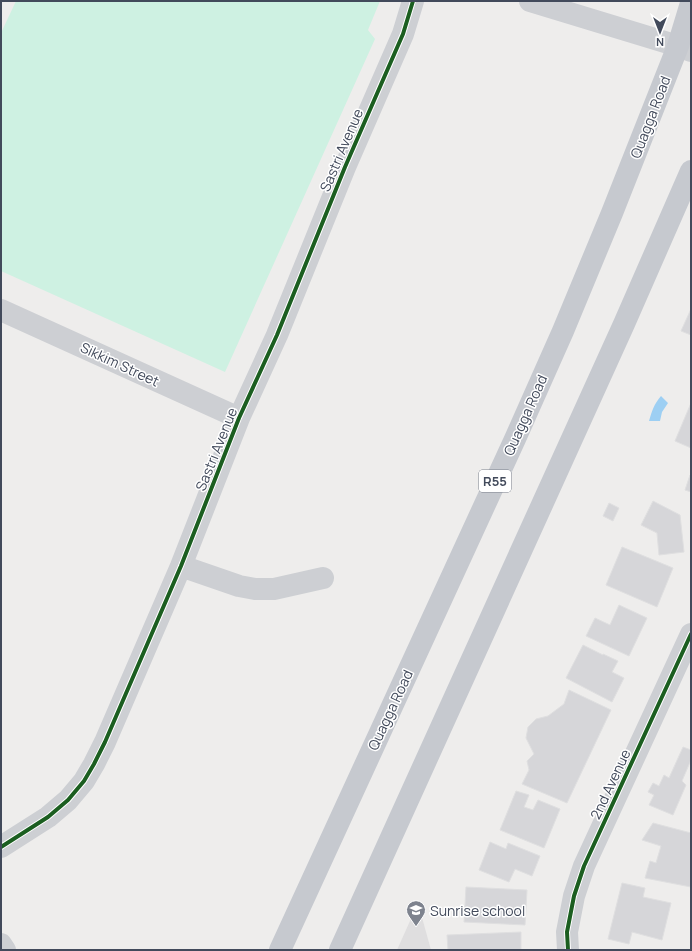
<svg xmlns="http://www.w3.org/2000/svg" width="692" height="951" font-family="Manrope,sans-serif">
<rect width="100%" height="100%" fill="#eeedec"/>
<path fill="#dfdedf" d="M418 903 431 950H397Z"/>
<path fill="#cef1e2" d="M16 1H380L368 30 375 39 225 372 1 271V33Z"/>
<path fill="#9dcff3" d="M661 396 668 403 662 412 660 421H649C652 411 654 404 661 396Z"/>
<path fill="#d6d6d9" stroke="#dfdfe0" d="M691 309V335L681 331Z
M691 403V448L675 441Z
M690 475H691V492L685 490Z
M653 501 680 515 684 552 659 555 657 533 641 525Z
M609 503 619 508 613 521 603 516Z
M622 547 673 568 657 607 606 585Z
M619 605 647 618 629 656 586 636 595 618 610 625Z
M583 645 603 655V654L618 661 612 672 624 678 612 702 566 678Z
M569 690 611 710 567 803 522 784 529 770 527 761 534 754 526 738 528 727 536 719 548 716 564 704Z
M683 747 691 750V760L682 781 686 785 673 815 649 805 654 795 648 792 653 783 659 786 664 775 669 778Z
M516 791 529 795 524 807 533 810 538 800 560 809 544 848 500 830Z
M653 823 691 833V887L645 878 650 861 656 863 661 846 642 840Z
M490 842 506 849 508 843 540 856 532 876 515 869 509 882 479 870Z
M622 883 645 888 643 897 671 903 662 940 632 932 629 944 608 939Z
M466 887 527 890 525 925 464 922Z
M521 932V950H448L447 935Z"/>
<g fill="none" stroke-linecap="round" stroke-linejoin="round">
<path stroke="#cdcfd3" stroke-width="22" d="M530 1 678 46 691 51
M1 310 239 418
M181 566 239 586 255 589H274L323 578
M1 847 48 817 68 800 84 781 94 764 105 742 181 566 239 418 277 335 345 167 403 34 413 1
M1 944 5 950
M568 950 567 932 574 896 584 866 691 634"/>
<path stroke="#c6c9cf" stroke-width="22" d="M280 950 515 439 563 331 612 213 678 46 691 3
M340 950 624 324 691 171"/>
<g stroke="#fff" stroke-width="6">
<path id="cycleway" d="M1 847 48 817 68 800 84 781 94 764 105 742 181 566 239 418 277 335 345 167 403 34 413 1
M568 950 567 932 574 896 584 866 691 634"/>
</g>
<use href="#cycleway" stroke="#1b5e20" stroke-width="4"/>
</g>
<defs>
<g id="school-pin" transform="scale(1)"><path d="M0 17L-7.5 6A9.5 9.5 0 1 1 7.5 6Z" fill="#7e838e" stroke="#fff"/><path d="M0-5L7-2L0 1L-7-2ZM-4 1L0 2.5L4 1V4Q0 6-4 4Z" fill="#fff"/></g>
</defs>
<g fill-rule="evenodd">
<use href="#school-pin" x="416" y="910"/>
</g>
<g text-anchor="middle" dominant-baseline="central" stroke-width="3" stroke-linejoin="round" paint-order="stroke">
<rect fill="#fff" stroke="#7b808c" stroke-width="1" x="479" y="470" width="32" height="22" rx="3"/>
<g font-size="13" font-weight="bold" fill="#424a5b">
<text x="495" y="481">R55</text>
</g>
<g font-size="14" fill="#424a5b" stroke="#fff">
<text transform="translate(650 117) rotate(-69)">Quagga Road</text>
<text transform="translate(341 150) rotate(-67)">Sastri Avenue</text>
<text transform="translate(120 364) rotate(25)">Sikkim Street</text>
<text transform="translate(525 415) rotate(-66)">Quagga Road</text>
<text transform="translate(216 449) rotate(-68)">Sastri Avenue</text>
<text transform="translate(390 710) rotate(-65)">Quagga Road</text>
<text transform="translate(610 784) rotate(-65)">2nd Avenue</text>
</g>
<g font-size="14" fill="#424a5b" stroke="#fff" text-anchor="start">
<text x="430" y="910">Sunrise school</text>
</g>
</g>
<rect width="692" height="951" fill="none" stroke="#424a5b" stroke-width="4"/>
<g transform="translate(660 32) rotate(180)" stroke="#ffffff" stroke-width="3" paint-order="stroke">
<path d="M0-3L7 15L0 10L-7 15Z" fill="#424a5b"/>
<text y="-6" font-size="11" font-weight="bold" text-anchor="middle" fill="#424a5b">N</text>
</g>
</svg>
